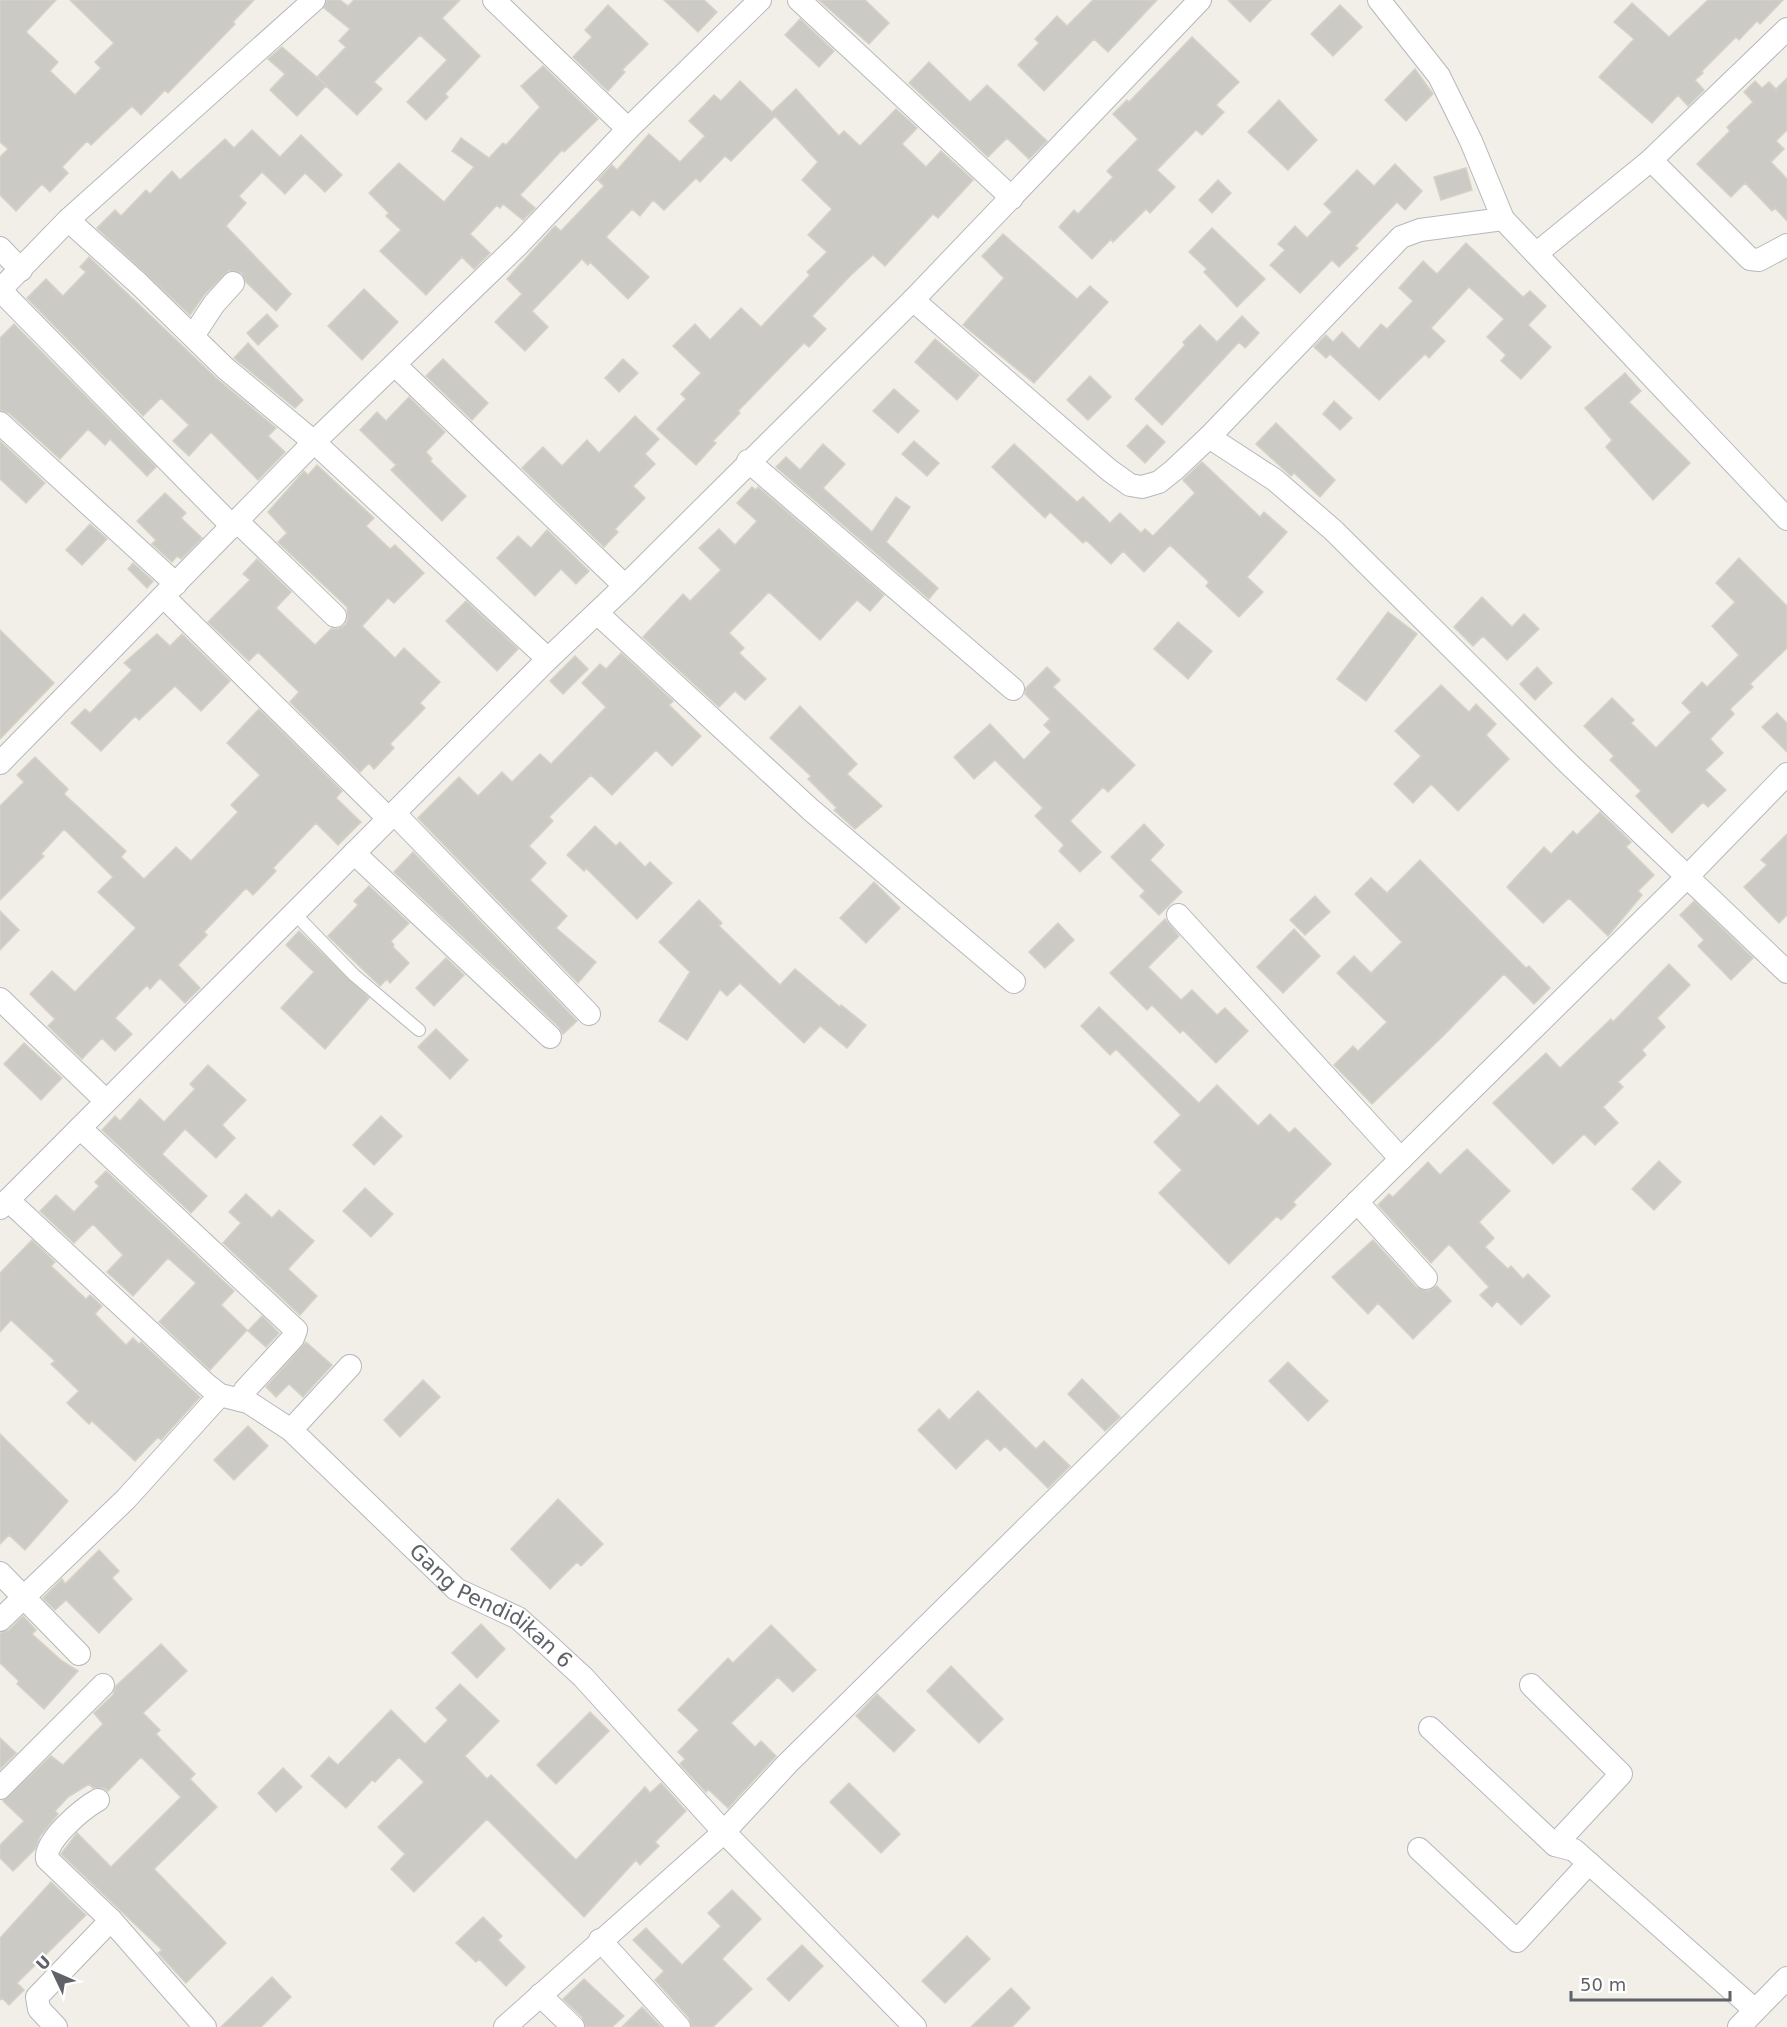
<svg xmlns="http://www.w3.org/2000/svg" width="1787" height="2027" font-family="'DejaVu Sans',sans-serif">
<rect width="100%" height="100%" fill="#f1efe8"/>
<path fill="#cccac5" stroke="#d6d1c6" stroke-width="1.5" d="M0 0H56L26 32 58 62 50 71 75 95 101 68 95 62 114 43 70 0H254L233 22 235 24 168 93 165 90 141 115 132 106 91 145 87 141 62 167 68 173 50 192 42 184 16 211 0 195V157L8 149 0 142Z
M327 0H340L348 6 354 0H460L442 18 480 56 445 94 448 97 426 120 407 102 447 60 420 35 374 82 382 89 357 115 326 86 297 116 270 90 285 74 268 59 282 47 326 85 317 77 346 47 339 41 350 29 324 8Z
M664 0H704L717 12 698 32Z
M819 0H865L889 23 869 44Z
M1093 0H1157L1108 52 1094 39 1044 91 1018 65 1039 43 1035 39 1057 16 1067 26Z
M1228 0H1271L1250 22Z
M1708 0H1783L1760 24 1757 21 1739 40 1736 37 1702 71 1703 73 1695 80 1704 90 1688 106 1678 95 1652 123 1599 77 1634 39 1614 22 1632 3 1669 37Z
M608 5 648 44 622 70 625 72 608 91 573 57 592 37 585 30Z
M1340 5 1362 27 1333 56 1311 34Z
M800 19 834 51 819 67 785 35Z
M1192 37 1239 82 1216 105 1224 112 1202 135 1196 130 1157 170 1175 187 1150 213 1146 209 1113 242 1111 239 1092 259 1059 227 1074 210 1078 214 1113 177 1107 171 1138 139 1113 114 1127 100 1129 102Z
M929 62 970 102 987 85 1047 141 1029 159 1007 138 988 157 909 83Z
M543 66 598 119 564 152 562 150 520 195 535 208 523 220 503 204 500 208 497 205 470 234 490 253 474 269 462 257 426 295 380 251 401 230 386 216 389 213 369 193 399 163 444 202 474 167 452 151 461 138 489 158 503 143 506 145 540 107 521 86Z
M1415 69 1433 94 1406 121 1385 100Z
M1787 78V130L1776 141 1784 149 1771 162 1787 179V221L1775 208 1772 211 1745 183 1731 197 1697 164 1730 131 1727 127 1753 102 1744 92 1755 81 1762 88 1769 82 1776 89Z
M740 81 772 112 796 89 839 136 844 131 860 146 896 109 917 128 902 144 926 167 941 151 973 180 938 218 933 214 885 266 873 255 851 275 812 316 826 329 809 347 804 343 738 411 740 413 713 441 716 443 696 465 657 429 686 399 681 394 701 373 673 346 695 324 710 340 741 308 761 327 810 275 807 272 827 252 808 235 832 209 802 180 818 162 775 116 731 161 725 156 700 182 696 178 664 210 653 200 640 216 632 209 606 237 649 277 628 299 590 262 588 265 582 259 532 311 548 327 525 351 495 322 522 294 507 279 555 226 561 231 604 186 598 180 612 165 617 170 649 134 680 162 705 136 689 121 714 95 721 101Z
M1279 100 1317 140 1288 170 1248 132Z
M252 130 280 157 301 135 342 175 325 192 305 173 285 194 262 172 239 196 246 203 226 226 291 294 276 311 246 282 242 273 229 270 204 295 190 315 97 228 115 210 121 216 146 190 150 194 172 171 180 180 225 139 234 148Z
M1395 164 1422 191 1405 210 1397 202 1355 246 1358 248 1339 267 1332 260 1300 293 1270 265 1285 250 1278 244 1295 226 1307 238 1332 212 1324 204 1357 170 1374 186Z
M1466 168 1472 190 1441 200 1434 177Z
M1218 180 1231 193 1212 213 1199 200Z
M1212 228 1265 279 1237 307 1204 272 1207 269 1189 252Z
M1003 234 1077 299 1090 286 1108 302 1034 383 963 325 1004 278 982 256Z
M1466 243 1523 297 1530 291 1546 306 1528 325 1551 347 1521 379 1501 361 1506 355 1487 337 1504 319 1469 287 1431 328 1445 341 1429 358 1425 354 1379 400 1330 354 1326 358 1314 347 1326 335 1333 342 1342 332 1359 349 1381 324 1387 329 1413 301 1399 288 1423 261 1437 274Z
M89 257 216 378 276 428 268 436 285 452 258 480 211 432 189 456 173 441 189 425 161 398 143 416 27 298 46 279 63 296 86 272 80 267Z
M364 289 398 322 362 360 328 326Z
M267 314 278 326 258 345 247 333Z
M1242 316 1259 333 1245 348 1239 342 1162 425 1135 399 1185 345 1183 342 1200 325 1217 342Z
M14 324 156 467 147 476 110 439 105 445 88 429 60 459 9 413 0 410V338Z
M935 339 979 375 957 400 915 362Z
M248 343 303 400 295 408 234 358Z
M443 359 488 403 472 420 426 376Z
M623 359 638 373 619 392 605 378Z
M1625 373 1641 391 1629 402 1690 463 1653 500 1606 447 1612 440 1585 408Z
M1090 376 1111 397 1088 420 1067 400Z
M894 389 919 411 898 433 873 411Z
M409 397 445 432 426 452 432 459 430 461 466 496 442 521 391 470 396 465 360 430 377 412 386 421Z
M1334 401 1352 418 1340 430 1323 414Z
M635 416 659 439 645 454 655 464 633 486 645 498 615 529 618 532 604 547 522 468 543 447 562 466 587 440 599 453Z
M1276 423 1335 480 1320 497 1294 473 1291 476 1256 444Z
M1147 425 1165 442 1145 463 1127 446Z
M0 441 45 483 26 503 0 479Z
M914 441 939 463 927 476 902 454Z
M823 444 845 464 823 488 872 532 896 497 910 507 886 542 938 588 929 599 776 467 786 457 800 470Z
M1014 444 1077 502 1083 497 1110 523 1120 513 1141 533 1145 529 1153 536 1195 493 1183 480 1202 462 1260 517 1264 512 1287 532 1247 577 1263 592 1239 617 1206 586 1209 582 1170 545 1144 572 1123 551 1111 564 1086 540 1083 543 1050 512 1045 518 992 467Z
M317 465 374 518 366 526 390 549 395 545 424 573 394 603 388 598 362 626 395 658 404 648 440 682 420 703 425 708 390 744 394 748 374 769 369 763 360 772 290 702 299 692 258 652 249 661 208 622 250 580 243 574 257 559 291 592 276 608 315 645 331 629H338L345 625 348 619 347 607 278 542 287 533 268 512 304 471 308 475Z
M752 487 756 490 758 487 884 595 870 611 857 600 820 640 769 592 729 633 744 648 739 653 766 679 745 700 735 691 719 707 643 637 683 594 690 601 721 570 699 548 719 529 735 545 757 521 737 503Z
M165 493 186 513 181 518 202 538 181 559 177 556 172 562 152 544 156 540 137 521Z
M90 524 107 539 82 565 66 550Z
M547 530 589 571 576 584 561 569 535 596 497 558 518 536 531 548Z
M1739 558 1787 606V648L1750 684 1753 687 1730 709 1734 714 1710 739 1723 753 1705 770 1726 790 1708 807 1703 802 1672 833 1636 796 1641 791 1610 760 1614 756 1584 726 1612 698 1634 720 1631 723 1656 748 1691 712 1682 703 1702 682 1707 687 1739 655 1712 626 1735 602 1716 583Z
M133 563 153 581 147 588 128 569Z
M1482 597 1512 627 1524 614 1539 629 1507 660 1483 636 1473 646 1454 627Z
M466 601 518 649 497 671 446 621Z
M1388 612 1417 634 1366 701 1337 679Z
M1178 622 1212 651 1188 679 1154 649Z
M0 630 54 683 0 739Z
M157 634 170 646 182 634 230 681 201 711 175 686 139 720 135 716 101 751 71 723 85 709 90 713 132 670 124 663Z
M621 653 673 701 669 705 701 736 672 766 656 750 612 795 591 775 549 817 553 821 529 846 546 863 530 880 567 916 556 928 596 962 578 983 418 818 459 777 478 796 502 772 512 782 540 754 551 764 606 707 582 683 600 664 606 669Z
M575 656 588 669 563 694 550 681Z
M1047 667 1060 680 1053 687 1135 765 1108 792 1103 787 1070 821 1101 852 1080 872 1059 851 1064 845 1035 816 1043 808 995 760 974 779 954 757 990 724 1024 760 1051 732 1044 725 1050 719 1025 694 1026 688Z
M1537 667 1552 683 1535 700 1520 684Z
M1441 685 1469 712 1476 704 1496 724 1486 735 1509 759 1458 811 1431 784 1413 803 1394 784 1421 756 1395 731Z
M800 706 857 764 847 774 882 806 855 829 834 810 837 808 808 779 811 776 770 738Z
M259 709 342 791 336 798 361 822 338 845 316 823 273 868 276 871 253 895 246 888 204 932 207 935 178 965 200 988 185 1003 160 978 150 989 147 985 115 1018 132 1034 115 1051 102 1038 82 1059 48 1026 55 1019 30 994 52 971 75 992 136 928 98 892 113 877 64 829 41 854 44 856 0 900V806L24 782 17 775 35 757 68 789 64 794 126 851 121 857 144 879 176 847 191 861 238 812 231 805 260 775 227 743Z
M1777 713 1787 723V752L1762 727Z
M1600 812 1631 842 1626 847 1654 875 1638 891 1642 895 1608 936 1569 898 1543 923 1507 887 1544 847 1551 854 1573 831 1577 835Z
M1144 824 1164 845 1150 860 1182 892 1159 915 1140 896 1145 891 1111 857Z
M595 826 616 846 620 842 645 867 650 862 672 883 637 919 586 868 584 871 567 855Z
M1787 834V915L1779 923 1744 887 1767 865 1761 860Z
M413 852 577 1021 563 1034 559 1027 394 872Z
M1420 860 1526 968 1529 966 1550 988 1534 1004 1504 974 1442 1037 1372 1104 1334 1065 1353 1046 1358 1051 1387 1022 1337 973 1354 956 1371 973 1402 942 1355 894 1371 878 1387 893Z
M874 882 900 908 866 943 840 918Z
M369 886 409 923 391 941 394 945 393 947 409 963 390 983 387 979 380 986 328 936 358 905 354 901Z
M1315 896 1330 912 1305 935 1290 920Z
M699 900 722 923 719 926 780 985 795 969 840 1007 841 1005 866 1025 847 1048 820 1026 804 1043 740 983 727 996 720 989 687 1040 659 1021 690 972 659 942Z
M1694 901 1753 958 1731 980 1698 946 1704 940 1680 915Z
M0 911 19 930 0 950Z
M1165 919 1179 936 1148 967 1181 1000 1192 990 1217 1015 1225 1008 1248 1031 1216 1063 1183 1030 1180 1033 1152 1005 1147 1010 1110 973Z
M1058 923 1074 940 1045 968 1029 952Z
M1294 929 1320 956 1283 993 1257 967Z
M299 931 369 998 325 1049 281 1008 314 972 286 945Z
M446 958 464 975 434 1006 416 988Z
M1669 964 1690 985 1657 1018 1665 1027 1642 1050 1646 1055 1618 1082 1623 1087 1603 1107 1618 1123 1595 1145 1584 1134 1553 1164 1493 1103 1546 1053 1560 1068 1611 1019 1613 1022Z
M1099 1007 1199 1103 1217 1085 1258 1126 1270 1114 1289 1133 1295 1128 1331 1164 1293 1202 1296 1205 1281 1220 1277 1216 1229 1264 1159 1193 1182 1170 1154 1142 1181 1115 1116 1049 1110 1055 1081 1026Z
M436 1029 468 1060 450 1079 418 1047Z
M24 1043 62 1078 41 1100 4 1064Z
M208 1065 246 1100 222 1125 235 1138 216 1158 185 1129 162 1154 207 1196 191 1213 102 1130 115 1116 120 1121 140 1099 164 1122 195 1089 190 1084Z
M381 1116 402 1136 374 1165 353 1145Z
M1467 1149 1510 1191 1479 1222 1494 1238 1485 1247 1508 1269 1511 1266 1523 1279 1528 1274 1550 1296 1521 1325 1497 1301 1492 1307 1480 1295 1489 1287 1449 1244 1431 1263 1378 1205 1389 1194 1393 1197 1428 1162 1440 1175Z
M1659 1161 1681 1182 1654 1210 1632 1189Z
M106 1171 234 1291 221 1305 247 1330 210 1370 159 1322 196 1283 168 1258 133 1296 107 1272 123 1255 93 1224 74 1243 40 1211 56 1195 74 1212 99 1186 95 1182Z
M365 1188 393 1214 371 1237 343 1211Z
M246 1194 272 1218 279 1210 314 1241 288 1269 317 1296 300 1315 223 1243 241 1223 229 1212Z
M32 1240 55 1262 51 1266 86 1299 90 1295 102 1306 95 1314 126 1345 133 1338 139 1344 141 1342 200 1397 161 1440 158 1437 135 1461 92 1421 89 1424 67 1403 79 1391 51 1364 55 1361 11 1320 0 1332V1273Z
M1373 1240 1416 1287 1428 1291 1437 1286 1451 1301 1413 1339 1378 1303 1368 1314 1332 1277Z
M262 1316 279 1333 266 1347 248 1331Z
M306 1342 332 1365 303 1397 289 1384 276 1397 266 1387Z
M1288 1362 1328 1401 1308 1421 1269 1381Z
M1082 1379 1120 1417 1105 1431 1068 1394Z
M423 1380 440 1397 400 1437 384 1420Z
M978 1391 1036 1449 1044 1441 1070 1466 1048 1488 1005 1446 1000 1451 987 1438 956 1469 918 1430 939 1409 949 1420Z
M248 1426 268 1446 234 1480 214 1460Z
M0 1434 68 1501 25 1550 9 1535 0 1544Z
M558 1499 603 1544 581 1566 577 1562 550 1589 511 1549Z
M99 1550 119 1571 112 1578 132 1599 99 1633 66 1600 55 1610 43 1598 62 1579 65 1584Z
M23 1616 36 1630 32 1634 62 1661 78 1671 44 1709 17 1684 19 1681 0 1663V1633L9 1630Z
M481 1624 505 1649 477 1678 452 1653Z
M771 1625 816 1670 793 1692 778 1677 731 1723 755 1747 761 1741 776 1756 728 1808 708 1789 706 1792 680 1764 685 1759 678 1752 699 1730 678 1710 728 1658 733 1663Z
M161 1644 187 1671 143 1713 160 1730 156 1734 195 1774 190 1779 217 1807 154 1869 226 1943 186 1983 158 1953 162 1950 61 1854 77 1833 111 1867 181 1797 141 1757 108 1791 104 1788H93L89 1784 68 1797 55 1811 58 1814 40 1836 35 1849 13 1871 0 1858V1845L24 1821 3 1801 51 1756 63 1765 103 1724 94 1713 113 1695 116 1686Z
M951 1666 1003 1719 979 1743 927 1691Z
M460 1684 499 1721 465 1756 487 1779 491 1775 576 1860 645 1787 650 1793 661 1783 686 1811 655 1842 659 1846 640 1865 636 1860 584 1917 487 1819 414 1892 391 1869 405 1854 378 1827 424 1782 399 1757 375 1782 372 1780 346 1808 311 1776 329 1757 338 1765 391 1710 425 1744 448 1720 436 1708Z
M877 1694 915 1730 894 1752 856 1716Z
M590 1712 609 1731 556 1784 537 1765Z
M0 1738 16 1753 0 1769Z
M283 1768 302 1787 276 1812 258 1793Z
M849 1783 900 1834 881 1853 830 1802Z
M51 1882 86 1915 17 1983 24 1990 9 2005 2 1998 0 2000V1938Z
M732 1890 761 1919 722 1959 752 1989 713 2027H692L689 2018 655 1980 664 1971 633 1940 646 1928 682 1965 721 1926 708 1913Z
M483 1917 502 1936 498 1940 525 1967 506 1986 479 1959 476 1962 456 1943Z
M967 1936 990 1959 945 2003 922 1981Z
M802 1945 823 1966 789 2001 767 1979Z
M272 1977 291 1997 261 2027H221Z
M584 1979 624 2016 612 2027H586L582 2017 563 1999Z
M1011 1988 1030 2008 1012 2027H971Z
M642 2007 661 2027H622Z"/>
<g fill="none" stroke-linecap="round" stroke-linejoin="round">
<g stroke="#b5b8bc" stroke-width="14">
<path id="service" d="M294 913 354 975 419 1030"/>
</g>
<g stroke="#b5b8bc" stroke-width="24">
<g id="minor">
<path d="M494 0 628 129"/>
<path d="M799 0 1012 198"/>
<path d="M1379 0 1439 76 1471 141 1503 219"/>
<path d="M1651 160 1750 259 1759 260 1787 245"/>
<path d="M68 220 139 284 225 368 314 442 548 659"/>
<path d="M0 248 21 270"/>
<path d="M1537 253 1651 160 1787 29"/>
<path d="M0 290 68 220 314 0"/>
<path d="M0 290 233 527"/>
<path d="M913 300 1109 470 1130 485 1142 487 1159 482 1174 470 1209 437 1401 237 1420 230 1503 219 1787 519"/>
<path d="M193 336 214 304 233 283"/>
<path d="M395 365 625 586"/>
<path d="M0 423 176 584"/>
<path d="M1209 437 1275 480 1333 530 1569 764 1787 972"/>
<path d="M748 461 1013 689"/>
<path d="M238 522 335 616"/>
<path d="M164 597 388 818"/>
<path d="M597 613 811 810 1014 982"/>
<path d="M0 763 314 442 519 244 628 129 760 0"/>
<path d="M394 813 589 1014"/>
<path d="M354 853 550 1037"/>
<path d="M1178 915 1401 1159"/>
<path d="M0 999 106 1101"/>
<path d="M80 1128 296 1330 293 1338 245 1390 240 1400"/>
<path id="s1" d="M8 1200 207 1385 220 1395 248 1402 291 1430 456 1589 518 1618 546 1643 583 1677 724 1832 915 2027"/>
<path d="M1357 1202 1426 1278"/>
<path d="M0 1208 548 659 625 586 913 300 1200 0"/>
<path d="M291 1430 350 1366"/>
<path d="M0 1573 79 1654"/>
<path d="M0 1620 126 1499 220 1395"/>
<path d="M1531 1685 1621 1774 1555 1845"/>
<path d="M1430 1728 1555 1845 1574 1850 1755 2010"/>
<path d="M0 1788 103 1685"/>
<path d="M98 1800C82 1809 44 1841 47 1859L111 1920 205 2027"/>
<path d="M1419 1849 1517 1941 1589 1863"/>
<path d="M600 1940 679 2027"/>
<path d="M540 1995 573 2027"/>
<path d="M56 2027 39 2009 37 1997 111 1920"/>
<path d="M505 2027 724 1832 787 1764 1687 877 1787 774"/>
<path d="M1739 2027 1787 1978"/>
</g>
</g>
<use href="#service" stroke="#fff" stroke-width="12"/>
<use href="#minor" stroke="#fff" stroke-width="22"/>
</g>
<g text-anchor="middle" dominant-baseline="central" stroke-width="5" stroke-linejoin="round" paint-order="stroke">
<g font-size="21" fill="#5f6368" stroke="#fff">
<text stroke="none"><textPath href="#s1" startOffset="636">Gang Pendidikan 6</textPath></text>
</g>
</g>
<g transform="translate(54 1973) rotate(314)" stroke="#ffffff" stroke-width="4.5" paint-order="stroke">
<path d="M0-4.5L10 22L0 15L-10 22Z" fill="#5f6368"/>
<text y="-9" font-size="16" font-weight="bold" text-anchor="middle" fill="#5f6368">U</text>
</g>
<path d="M1571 1991v9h159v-9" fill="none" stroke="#5f6368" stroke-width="3"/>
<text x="1580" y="1991" font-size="18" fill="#5f6368" stroke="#ffffff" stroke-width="4.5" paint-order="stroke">50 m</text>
</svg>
